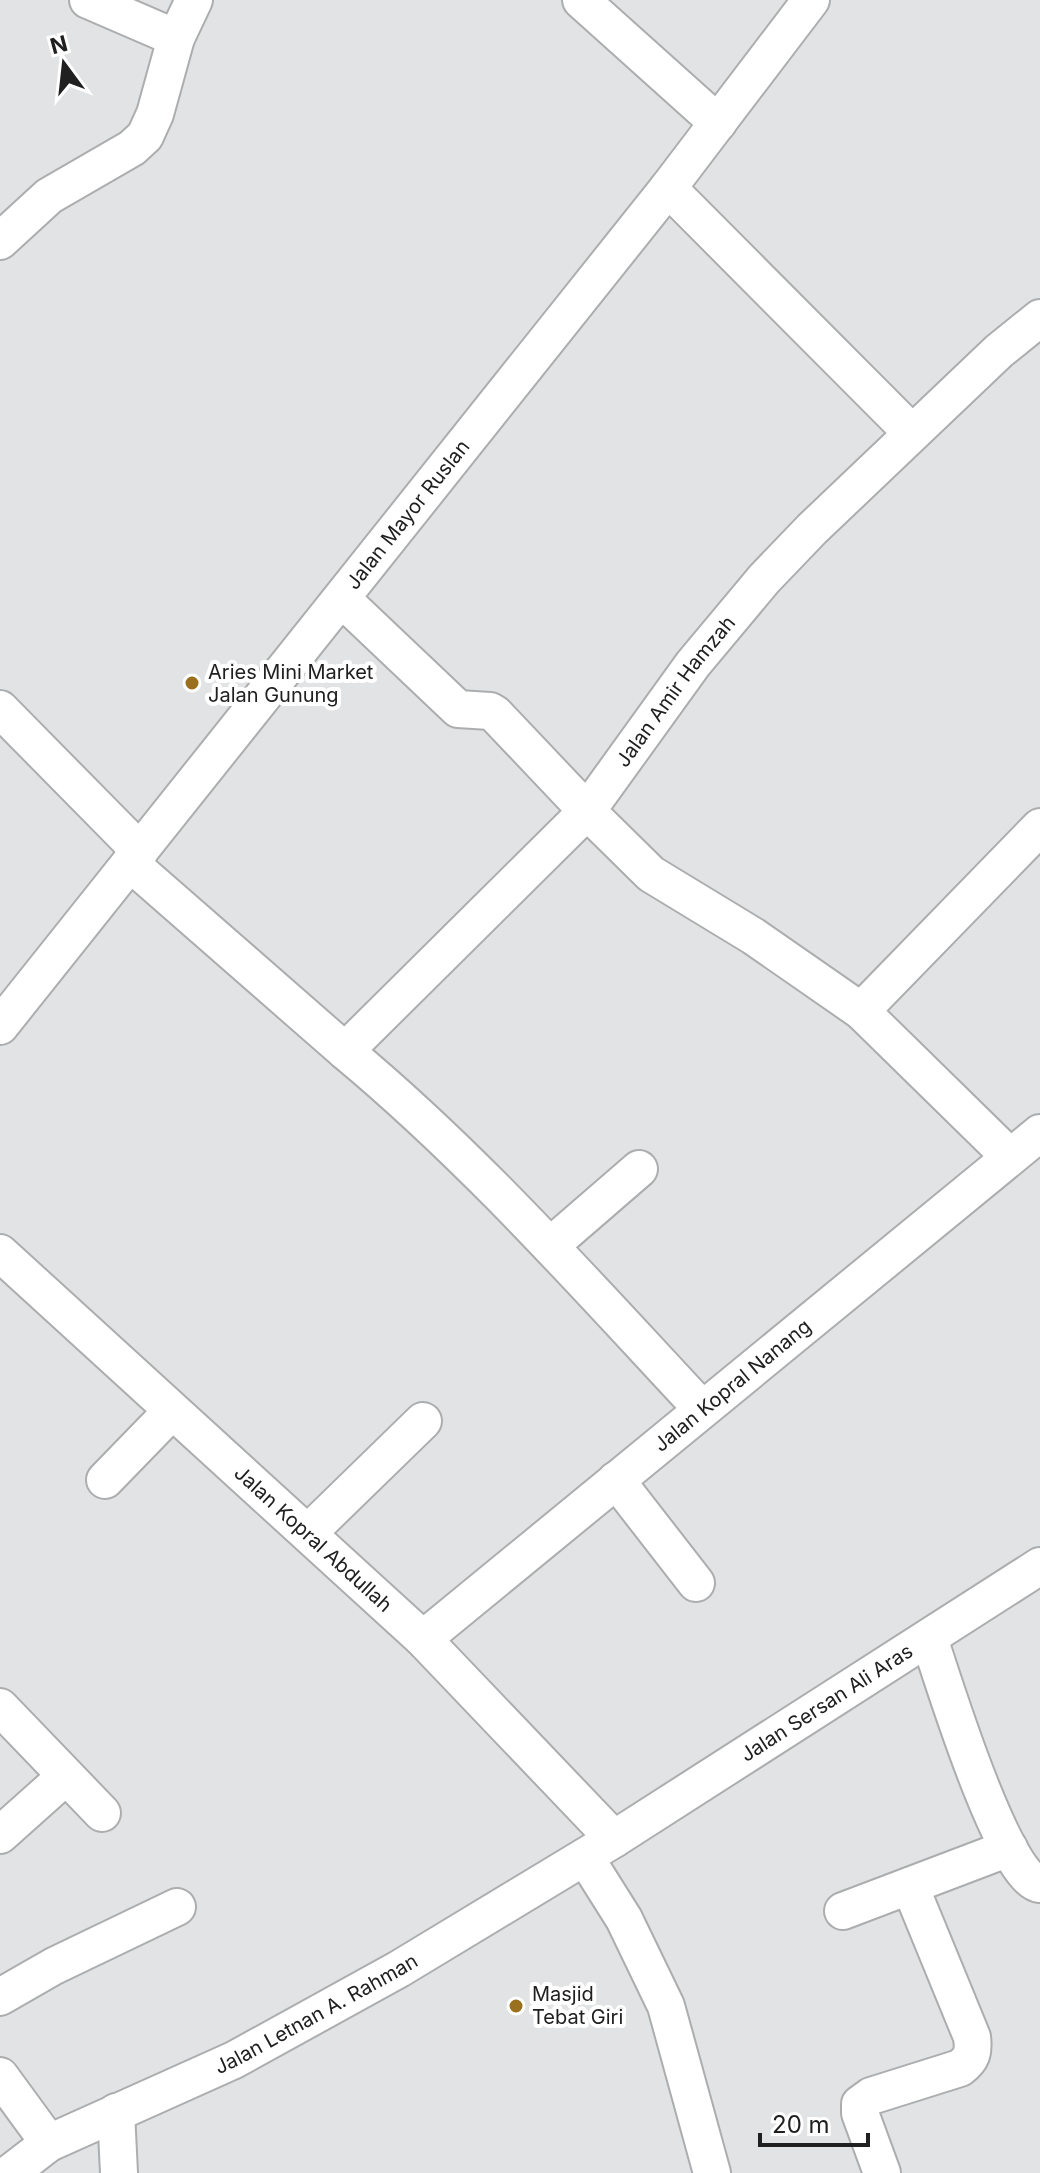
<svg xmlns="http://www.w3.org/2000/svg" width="1040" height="2173" font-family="Inter,sans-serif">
<rect width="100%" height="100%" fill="#e2e3e4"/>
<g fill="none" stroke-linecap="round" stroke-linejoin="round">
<g stroke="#acadae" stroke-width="40">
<g id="minor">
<path d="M88 0 176 38"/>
<path d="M581 0 718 123"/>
<path d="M668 188 912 433"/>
<path d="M0 241 49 196 132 148 145 136 155 114 176 38 194 0"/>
<path d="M342 599 458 709 490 711 495 714 587 811 345 1051C475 1159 587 1286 702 1409"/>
<path d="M0 709 140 851"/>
<path d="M130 863 345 1051"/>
<path d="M861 1011 1040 827"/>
<path id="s1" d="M0 1026 668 188 811 0"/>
<path id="s2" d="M1010 1157 861 1011 753 936 651 874 587 811 693 664 764 579 812 529 999 351 1040 318"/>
<path d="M550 1246 639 1169"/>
<path id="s3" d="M0 1253 423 1639 614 1839"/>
<path d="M105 1480 172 1411"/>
<path d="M616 1480 696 1583"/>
<path d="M308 1533 423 1421"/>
<path d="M929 1638C942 1677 1004 1880 1040 1884"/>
<path id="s4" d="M423 1639 1040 1133"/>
<path d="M0 1707 102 1813"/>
<path d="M0 1835 66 1776"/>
<path d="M585 1857 624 1919 666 2006 712 2173"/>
<path d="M843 1911 1009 1848"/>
<path d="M0 1997 54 1966 177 1907"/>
<path d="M0 2076 49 2143"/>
<path d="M116 2112 119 2173"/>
<path id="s5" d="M10 2173 49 2143 234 2060 399 1969 614 1839 1040 1566"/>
<path d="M882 2173 860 2113V2104L871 2096 960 2068C972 2059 974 2052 972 2037L910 1886"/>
</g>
</g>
<use href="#minor" stroke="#fff" stroke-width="36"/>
</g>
<g fill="#9a6f1d" stroke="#fff" stroke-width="3">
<circle cx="192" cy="683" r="8"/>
<circle cx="516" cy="2006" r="8"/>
</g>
<g text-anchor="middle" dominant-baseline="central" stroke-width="8" stroke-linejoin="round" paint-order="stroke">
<g font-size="20" fill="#202021" stroke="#fff">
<text stroke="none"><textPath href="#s1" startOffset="654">Jalan Mayor Ruslan</textPath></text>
<text stroke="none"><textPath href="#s2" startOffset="698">Jalan Amir Hamzah</textPath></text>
<text stroke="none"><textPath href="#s4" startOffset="400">Jalan Kopral Nanang</textPath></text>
<text stroke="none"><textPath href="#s3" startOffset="424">Jalan Kopral Abdullah</textPath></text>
<text stroke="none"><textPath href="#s5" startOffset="944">Jalan Sersan Ali Aras</textPath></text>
<text stroke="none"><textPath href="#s5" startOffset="346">Jalan Letnan A. Rahman</textPath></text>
</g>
<g font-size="20" fill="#202021" stroke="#fff" text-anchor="start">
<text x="208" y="672">Aries Mini Market<tspan x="208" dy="23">Jalan Gunung</tspan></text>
<text x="532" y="1994">Masjid<tspan x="532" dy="23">Tebat Giri</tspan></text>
</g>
</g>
<g transform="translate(64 64) rotate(345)" stroke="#ffffff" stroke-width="6" paint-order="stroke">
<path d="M0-6L14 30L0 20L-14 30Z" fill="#202021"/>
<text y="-12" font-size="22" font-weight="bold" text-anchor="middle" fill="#202021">N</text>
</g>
<path d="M760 2133v12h108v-12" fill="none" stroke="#202021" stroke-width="4"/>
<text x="772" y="2133" font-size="24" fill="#202021" stroke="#ffffff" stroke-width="6" paint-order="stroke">20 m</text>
</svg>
